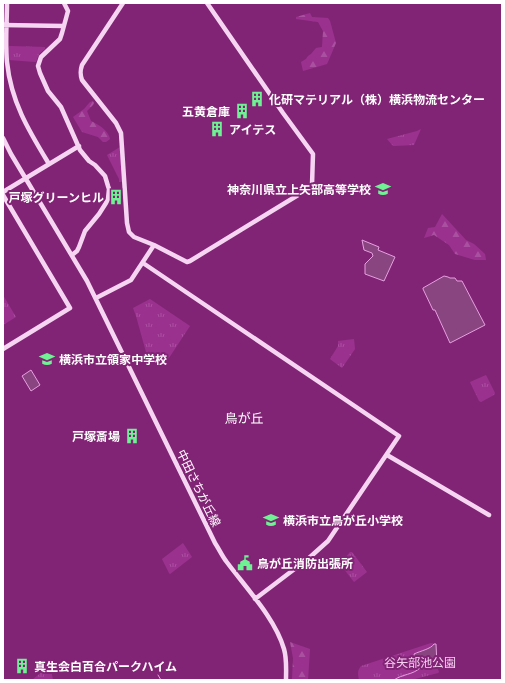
<svg xmlns="http://www.w3.org/2000/svg" width="505" height="683" font-family="Cabin,'Noto Sans JP',sans-serif">
<defs>
<pattern id="forest-firs" width="22" height="20" patternUnits="userSpaceOnUse"><rect width="22" height="20" fill="#9b318f"/><path d="M5 1l3.5 6h-7zM16 11l3.5 6h-7z" fill="#aa50a0"/></pattern>
<pattern id="park-tufts" width="24" height="20" patternUnits="userSpaceOnUse"><rect width="24" height="20" fill="#9b318f"/><path d="M3 7l-1-3M5 7V3M7 7l1-3M15 17l-1-3M17 17v-4M19 17l1-3" fill="none" stroke="#aa50a0"/></pattern>
</defs>
<rect width="100%" height="100%" fill="#822475"/>
<path fill="url(#forest-firs)" d="M310 13 312 17 328 18 330 21 336 43 327 64 303 71 301 62 306 59 308 56 311 54 316 48 322 47 323 31 318 22 296 19V17Z
M93 101 94 103 93 105 87 111 91 121C99 125 108 130 110 139L106 142H103L98 137 82 132 73 117 84 109 90 102Z
M442 214 466 240 474 244 485 254 486 260H475L455 254 449 245 434 235 424 238 428 228 435 227Z
M290 642 310 649 308 680H292L293 658Z"/>
<path fill="url(#park-tufts)" d="M9 46 45 47V49L39 54 36 62 9 60 8 59V48Z
M421 129 414 145 393 146 387 139 417 131Z
M120 147 123 182H119V179L107 155Z
M3 295 16 317 3 325Z
M150 299 190 326 165 364 146 352 136 316 133 308Z
M354 339 355 349 342 368 330 359 338 346V341Z
M486 375 495 393 494 395 481 402 479 401 470 382Z
M183 543 192 557 170 574 169 573 162 559Z
M350 552H352L367 572 354 582 340 564Z
M431 643 436 644 437 666 439 672 438 673 411 680H359C358 674 357 671 361 666Z
M50 665 53 680H32Z"/>
<path fill="#894580" stroke="#e89fe1" d="M362 240 379 247 378 250 395 257 384 281 365 274V264L373 256 372 253 364 250Z
M444 276 448 277 450 278H455L457 281H462L485 325 450 343 435 310H433L423 289V288Z
M31 370 40 385 31 391 22 376Z
M434 644H436L437 665C427 667 425 671 415 665L416 663 414 661 415 658 414 654C420 651 431 649 434 644Z"/>
<g fill="none" stroke-linecap="round" stroke-linejoin="round">
<path stroke="#e89fe1" stroke-width="1" d="M158 675 161 680
M394 680C402 674 413 675 420 668"/>
<path stroke="#f6d5f2" stroke-width="4.5" d="M7 3C7 23 5 42 7 62 11 102 29 131 49 164
M64 3 68 11 62 33 60 39 41 57 38 66 40 73 48 91 61 107 80 150 89 161 95 165 105 176 108 186 109 189 108 199 106 203 99 214 85 231 79 247 77 251 72 255
M123 3 82 65C80 71 80 74 82 80L116 123 121 133 127 223 129 232 134 237 154 245 187 262 190 261 308 189 312 185 313 154 283 113 207 3
M3 25 64 26
M3 138 11 154 87 281 215 543C219 549 222 556 226 561 246 588 275 618 284 649 287 659 286 670 286 680
M3 192 79 146
M3 195 70 308 3 349
M143 263 399 436 328 541 309 558 255 599
M96 298 131 280 154 245
M387 455 489 515"/>
</g>
<defs>
<g id="building-bare" transform="scale(1.2)"><path d="M-4-6H4V6H1V3H-1V6H-4ZM-2.5-4.3h1.7v1.8h-1.7ZM.8-4.3h1.7v1.8H.8ZM-2.5-1h1.7V.8h-1.7ZM.8-1h1.7V.8H.8Z" fill="#6ef293" stroke="#822475" stroke-width="2.5" paint-order="stroke"/></g>
<g id="school-bare" transform="scale(1.2)"><path d="M0-5L7-2L0 1L-7-2ZM-4 1L0 2.5L4 1V4Q0 6-4 4Z" fill="#6ef293" stroke="#822475" stroke-width="2.5" paint-order="stroke"/></g>
<g id="civic-bare" transform="scale(1.2)"><path d="M-.6-6.5H3V-4.5H.6V-3L4-1V1h2V6H-6V1h2V-1L-.6-3ZM-1.2 2.5V6h2.4V2.5Z" fill="#6ef293" stroke="#822475" stroke-width="2.5" paint-order="stroke"/></g>
</defs>
<g fill-rule="evenodd">
<use href="#building-bare" x="257" y="99"/>
<use href="#building-bare" x="242" y="111"/>
<use href="#building-bare" x="217" y="129"/>
<use href="#school-bare" x="383" y="189"/>
<use href="#building-bare" x="116" y="197"/>
<use href="#school-bare" x="47" y="359"/>
<use href="#building-bare" x="132" y="436"/>
<use href="#school-bare" x="271" y="520"/>
<use href="#civic-bare" x="245" y="563"/>
<use href="#building-bare" x="22" y="666"/>
</g>
<g text-anchor="middle" dominant-baseline="central" stroke-width="4" stroke-linejoin="round" paint-order="stroke">
<g font-size="12" font-weight="bold" fill="#fff" stroke="#822475" text-anchor="start">
<text x="269" y="99">化研マテリアル（株）横浜物流センター</text>
<text x="230" y="111" text-anchor="end">五黄倉庫</text>
<text x="229" y="129">アイテス</text>
<text x="371" y="189" text-anchor="end">神奈川県立上矢部高等学校</text>
<text x="104" y="197" text-anchor="end">戸塚グリーンヒル</text>
<text x="59" y="359">横浜市立領家中学校</text>
<text x="120" y="436" text-anchor="end">戸塚斎場</text>
<text x="283" y="520">横浜市立鳥が丘小学校</text>
<text x="257" y="563">鳥が丘消防出張所</text>
<text x="34" y="666">真生会白百合パークハイム</text>
</g>
<g font-size="12" fill="#fff" stroke="#822475">
<text transform="translate(199 488) rotate(64)">中田さちが丘線</text>
</g>
<g font-size="12" fill="#f6cff1" stroke="#822475">
<text x="420" y="662">谷矢部池公園</text>
</g>
<g font-size="13" fill="#fff" stroke="#822475">
<text x="244" y="418">鳥が丘</text>
</g>
</g>
<rect width="505" height="683" fill="none" stroke="#ffffff" stroke-width="8"/>
</svg>
